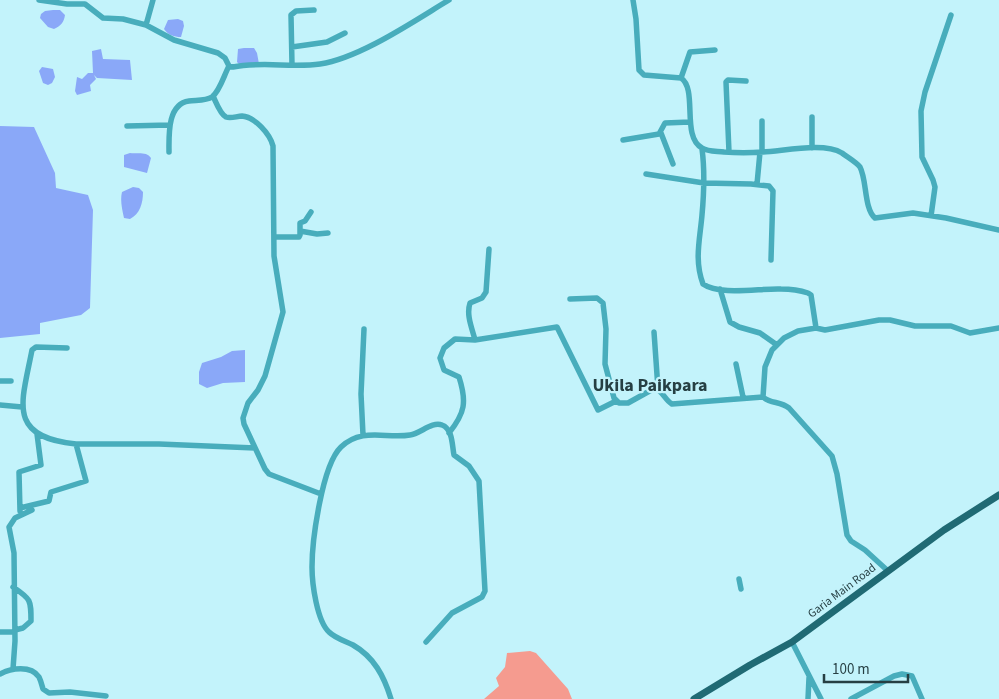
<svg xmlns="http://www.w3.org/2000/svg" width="999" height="699" font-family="'Source Sans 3',sans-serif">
<rect width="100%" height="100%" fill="#c3f3fb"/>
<path fill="#f59b8f" d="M530 651 536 653 568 689 572 699H484L499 686 496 678 505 667 507 653Z"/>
<path fill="#8aa8f8" d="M53 10H60L65 15C64 22 61 26 54 29L48 27 40 18 41 14 45 11Z
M178 19 183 21 184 26 181 37C174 37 168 35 164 29L168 20Z
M244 48H254L257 53 259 64H239L237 62 238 49Z
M101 49 103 59 130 60 132 80 97 78 94 75 96 79 90 85 91 91 77 95 75 91 77 77 82 79 88 73H93L92 51Z
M42 67 53 69 55 77 52 83 48 85 43 83 39 71Z
M0 126 34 127 55 173 56 188 88 195 93 210 90 308 81 315 40 323V334L0 338Z
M130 153C137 154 147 151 151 158L147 173 124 167V155Z
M133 187 139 188 143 192C143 203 140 214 130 219L124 218C122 209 120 200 122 192Z
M245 350V382L223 383 207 388 199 384V372L202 363 221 357 232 351Z"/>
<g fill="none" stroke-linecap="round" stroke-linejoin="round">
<path stroke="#48adbc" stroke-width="5.5" d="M39 0 67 4H85L103 18 123 19 146 25 174 40 218 53 225 58 229 66 233 67C261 61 292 68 320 64 360 58 414 21 449 0
M633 0 636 19 639 70 644 75 681 78C698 89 681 137 702 148 708 152 717 151 724 152 737 153 750 153 763 152 784 151 824 142 842 153 847 157 856 162 860 167 867 180 864 209 875 218L913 213 946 218 999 230
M146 25 153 0
M292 47 327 42 345 33
M292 65 291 15 296 11 314 10
M681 78 690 52 715 50
M213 96C216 102 220 114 226 117 231 119 237 116 242 116 255 117 270 134 273 146L274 256 283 312 265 376 258 390 248 403 243 418 244 424 265 469 269 474 321 494
M812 117V148
M762 121V152
M127 126 170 125
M661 133 673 164
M623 140 659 134 665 123 690 122
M702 149C705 171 704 193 702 215 700 239 694 260 703 284 720 296 760 288 781 289 790 289 799 290 808 293L811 295 816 328
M169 152C169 136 167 104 189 101 196 100 206 101 212 97 220 91 224 75 229 66
M729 152 726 82 728 80 746 81
M646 174 704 183 751 184 769 186 773 191 771 260
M757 184 760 152
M931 216 935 187 933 180 922 157 921 111 925 92 951 15
M300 231 317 234 328 233
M274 237H299L300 235V223L305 221 311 212
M720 289 730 322 739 327 760 333 777 345
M570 299 597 298 603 303 606 329 605 364 614 398 619 403H628L655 388C662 390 665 400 672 404L763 397 765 367 772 350 784 338 798 331 816 328 825 330 879 320H890L915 326H951L970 333 999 328
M654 332 658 389
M475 340C472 328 466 315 470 303L482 298 486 292 489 249
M67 348 36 347 32 350C22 402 6 437 76 444H159L255 448
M736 364 743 397
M0 381H11
M763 397C771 404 780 401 789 408L832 456 837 474 847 535 851 541 865 550 888 571
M0 405 22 407
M449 433C465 413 467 402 459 377L444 370 440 358 444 348 455 339 475 340 557 327 598 410 616 401
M363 435 361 394 364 329
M20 508 49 501 51 492 86 481 76 444
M20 511 19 472 41 465 37 434
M739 579 741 589
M13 587C31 599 31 600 31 621L23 628 15 630
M0 632H15
M792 642 821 699
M13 669 15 641 14 553 9 527 15 518 32 510
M0 674C11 668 31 665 39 677 41 681 42 686 43 689L49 693 70 692 106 696
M391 699C384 676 374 657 353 645 345 641 335 638 329 632 317 621 312 584 312 567 312 541 322 465 341 447 362 427 386 439 410 435 420 434 432 421 442 425 453 429 452 446 454 455L469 466 479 481 485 591 482 597 452 613 426 642
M808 699 809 678
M851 699 894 676 902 674 912 676 922 699"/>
<path stroke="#206a74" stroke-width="7" d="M694 699 750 665 792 642 944 530 999 495"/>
</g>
<g text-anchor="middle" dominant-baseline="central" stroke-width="4.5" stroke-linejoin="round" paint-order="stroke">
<g font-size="12" fill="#263f43" stroke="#c3f3fb">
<text transform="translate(842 591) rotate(-37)">Garia Main Road</text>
</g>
<g font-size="18" font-weight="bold" fill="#263f43" stroke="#c3f3fb">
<text x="650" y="385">Ukila Paikpara</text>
</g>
</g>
<path d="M824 674v8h84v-8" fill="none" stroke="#263f43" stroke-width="2.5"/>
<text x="832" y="674" font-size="15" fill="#263f43" stroke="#c3f3fb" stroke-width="4" paint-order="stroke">100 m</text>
</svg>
